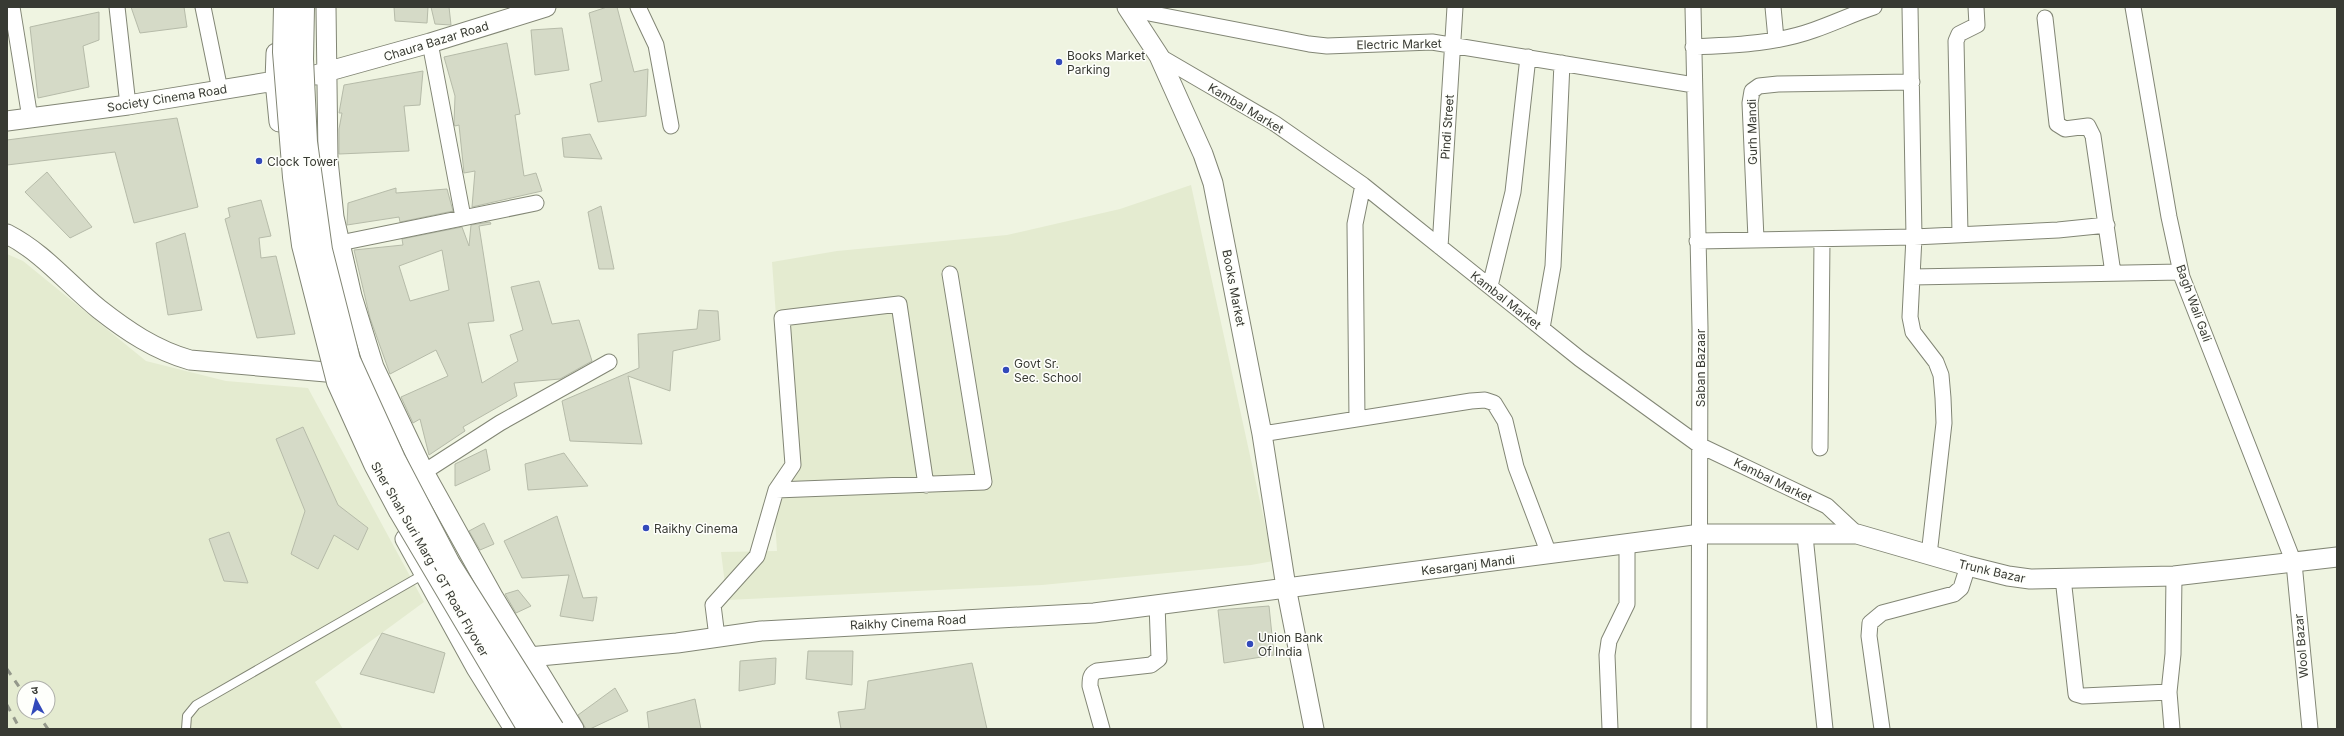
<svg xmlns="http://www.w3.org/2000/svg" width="2344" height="736" font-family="Inter,'Noto Sans Devanagari',sans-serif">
<rect width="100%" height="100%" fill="#eff4e1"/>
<path fill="#e4ebd0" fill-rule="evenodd" d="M1191 185 1273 561 1251 565 1042 585 727 600 721 552 777 551 773 488 788 478 772 262 837 251 1007 235 1120 209Z
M7 254 23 261 146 361 226 381 308 388 424 602 315 682 343 729H7ZM24 688H48V712H24Z"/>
<path fill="#d5dac7" stroke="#b6bba9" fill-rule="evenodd" d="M131 7H184L187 27 140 33Z
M394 7H428L427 23 395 21Z
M431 7H449L451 25 435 24Z
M607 7H617L634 72 648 69 646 116 598 122 590 84 602 81 589 13Z
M99 12V40L83 46 89 87 38 98 30 27Z
M562 28 569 70 535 75 531 30Z
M507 43 520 114 515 115 524 176 536 173 542 191 472 207 475 171 464 173 459 125 455 126 454 124 455 96 444 57Z
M423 71 420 105 404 106 409 151 339 154V129L342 113H339L344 85Z
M177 118 198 207 134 223 115 152 7 165V140Z
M590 134 602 159 564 157 562 138Z
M47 172 92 227 70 238 25 192Z
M396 188V193L447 189 453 211 400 222 399 217 347 225 348 203Z
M261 200 271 236 259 238 261 258 276 256 295 334 257 338 225 219 230 217 228 208Z
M601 206 614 269H599L588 212Z
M490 222 491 224 479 226 494 321 468 323 482 383 518 361 510 335 523 330 511 287 539 281 552 324 579 320 592 361 560 379 514 383 517 396 463 427 465 431 429 455 420 419 413 423 401 397 448 376 436 350 390 374 370 318 354 250 403 245 402 239 462 227 469 246 471 225ZM442 250 449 290 410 301 399 266Z
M185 233 202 310 168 315 156 243Z
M699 310 718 311 720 340 673 351 670 391 628 376 642 444 570 441 562 401 639 368 638 334 697 329Z
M303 427 338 505 368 528 358 550 334 535 318 569 291 554 305 511 276 439Z
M486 449 490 470 455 486V464Z
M564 453 588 486 528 490 525 464Z
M557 516 583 598 597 597 593 621 560 616 569 575 522 578 504 541Z
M484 523 494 544 480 550 469 531Z
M229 532 248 583 224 581 209 539Z
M518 590 531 606 516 613 505 594Z
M1269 606 1274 655 1224 663 1218 610Z
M382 633 445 653 434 693 360 674Z
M808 651H853L852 685 806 679Z
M776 658 775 684 739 691 740 661Z
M972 663 987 729H841L838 712 865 709 868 681Z
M615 688 628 711 590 729H586L578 715Z
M695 699 701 729H649L647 712Z"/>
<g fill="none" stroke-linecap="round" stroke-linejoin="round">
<g stroke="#828675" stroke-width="10">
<path id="service" d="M186 729 187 716 196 705 424 574"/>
</g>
<g stroke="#828675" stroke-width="17">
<path id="minor" d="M12 7 30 118
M117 7 128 105
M203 7 220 90
M638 7 656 45 671 126
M1693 7 1700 328 1699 729
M1773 7 1776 39
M1910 7 1914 237 1910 317 1913 332 1936 362 1941 375 1943 398 1944 423 1929 555
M2133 7 2169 217 2182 277 2294 563 2310 729
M1128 9 1309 44 1327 46 1432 42 1694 85
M2045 18 2057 124 2065 129 2088 126 2093 136 2113 273
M430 43 463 217
M1693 47C1734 45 1775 44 1814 30 1834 23 1853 14 1874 7
M1159 56 1274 123 1363 185 1580 359 1699 445 1827 506 1857 534
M1960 234 1956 41 1959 34 1977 25 1976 7
M1756 239 1750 103 1752 91 1759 86 1778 84 1912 82
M1697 241 1914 237 2058 230 2107 225
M340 243 536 203
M1440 247 1455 7
M1912 277 2181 272
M1490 286 1513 192 1528 57
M1542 328 1553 266 1562 63
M1357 419 1355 224 1363 185
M1262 434 1471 401 1485 400 1494 403 1505 421 1516 467 1549 554
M1820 448 1822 240
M424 472 500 423 609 362
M776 490 984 482 950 274
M1805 536 1825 729
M2063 578 2076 694 2083 696 2169 692
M717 637 713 605 757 556 776 490 793 465 782 318 899 304 926 485
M1102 729 1090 686C1090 679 1090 674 1097 671L1151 665 1159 659 1157 604
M1610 729 1607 655 1609 641 1627 604V543
M1882 729 1869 636 1870 623 1882 613 1954 594 1961 588 1968 566
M2172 729 2169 692 2173 654 2174 576"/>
</g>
<g stroke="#828675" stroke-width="21">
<path id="tertiary" d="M326 7 328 160 334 217 352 296 374 367 424 472 494 598 574 729
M1127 7 1159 56 1203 154 1213 183 1262 434 1286 587 1314 729
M276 53 275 81 279 122
M315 75 430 43 546 7
M7 121 128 105 287 79
M7 234C44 253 68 284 99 309 127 331 155 350 190 360L326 372 349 370
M405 539 476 668 514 729
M529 657 677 643 761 631 1094 613 1701 534H1857L1968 566 2008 576 2030 579 2174 576 2337 557"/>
</g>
<use href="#service" stroke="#fff" stroke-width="8"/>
<use href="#minor" stroke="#fff" stroke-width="15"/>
<use href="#tertiary" stroke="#fff" stroke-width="19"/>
<path stroke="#94988b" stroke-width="3" stroke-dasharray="7 7" stroke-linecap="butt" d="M7 669 24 694
M7 705 20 729
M36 712 48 729"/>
<g stroke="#828675" stroke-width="24" stroke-linecap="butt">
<path id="primary-bridge" d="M285 7 284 52 294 177 303 245 338 382 375 464 400 511 529 729
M303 7 302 59 306 142 321 250 349 360 394 459 449 564 553 729"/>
</g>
<use href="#primary-bridge" stroke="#fff" stroke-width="22"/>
</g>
<g fill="#3249ba" stroke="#fefffb" stroke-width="1.5">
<circle cx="1059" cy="62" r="4"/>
<circle cx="259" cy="161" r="4"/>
<circle cx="1006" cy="370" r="4"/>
<circle cx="646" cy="528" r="4"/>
<circle cx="1250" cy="644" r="4"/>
</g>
<g text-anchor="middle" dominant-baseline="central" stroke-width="3" stroke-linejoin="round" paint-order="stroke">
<g font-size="12" fill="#383a33" stroke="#fefffb">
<text transform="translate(436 41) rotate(-17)">Chaura Bazar Road</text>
<text transform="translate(1399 44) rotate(-1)">Electric Market</text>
<text transform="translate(167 98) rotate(-9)">Society Cinema Road</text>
<text transform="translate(1246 108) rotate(31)">Kambal Market</text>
<text transform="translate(1447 127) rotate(-86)">Pindi Street</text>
<text transform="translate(1752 132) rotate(-91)">Gurh Mandi</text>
<text transform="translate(1234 288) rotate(79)">Books Market</text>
<text transform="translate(1506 300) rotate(38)">Kambal Market</text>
<text transform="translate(2194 303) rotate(70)">Bagh Wali Gali</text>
<text transform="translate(1700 368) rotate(-90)">Saban Bazaar</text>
<text transform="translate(1773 480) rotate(26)">Kambal Market</text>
<text transform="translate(430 559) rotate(60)">Sher Shah Suri Marg - GT Road Flyover</text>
<text transform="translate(1468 565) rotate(-7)">Kesarganj Mandi</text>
<text transform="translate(1992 571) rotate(13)">Trunk Bazar</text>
<text transform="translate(908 622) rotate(-3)">Raikhy Cinema Road</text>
<text transform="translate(2301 646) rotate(-95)">Wool Bazar</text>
</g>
<g font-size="12" fill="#383a33" stroke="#fefffb" text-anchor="start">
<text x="1067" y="55">Books Market<tspan x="1067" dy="14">Parking</tspan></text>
<text x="267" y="161">Clock Tower</text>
<text x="1014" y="363">Govt Sr.<tspan x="1014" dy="14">Sec. School</tspan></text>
<text x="654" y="528">Raikhy Cinema</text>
<text x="1258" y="637">Union Bank<tspan x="1258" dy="14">Of India</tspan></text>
</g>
</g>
<rect width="2344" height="736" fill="none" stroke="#383a33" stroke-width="16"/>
<g transform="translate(36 700) rotate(353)"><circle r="19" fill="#fefffb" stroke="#afb0ab"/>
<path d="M0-3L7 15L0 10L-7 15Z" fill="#3249ba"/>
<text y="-6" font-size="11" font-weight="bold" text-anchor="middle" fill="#383a33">उ</text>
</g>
</svg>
